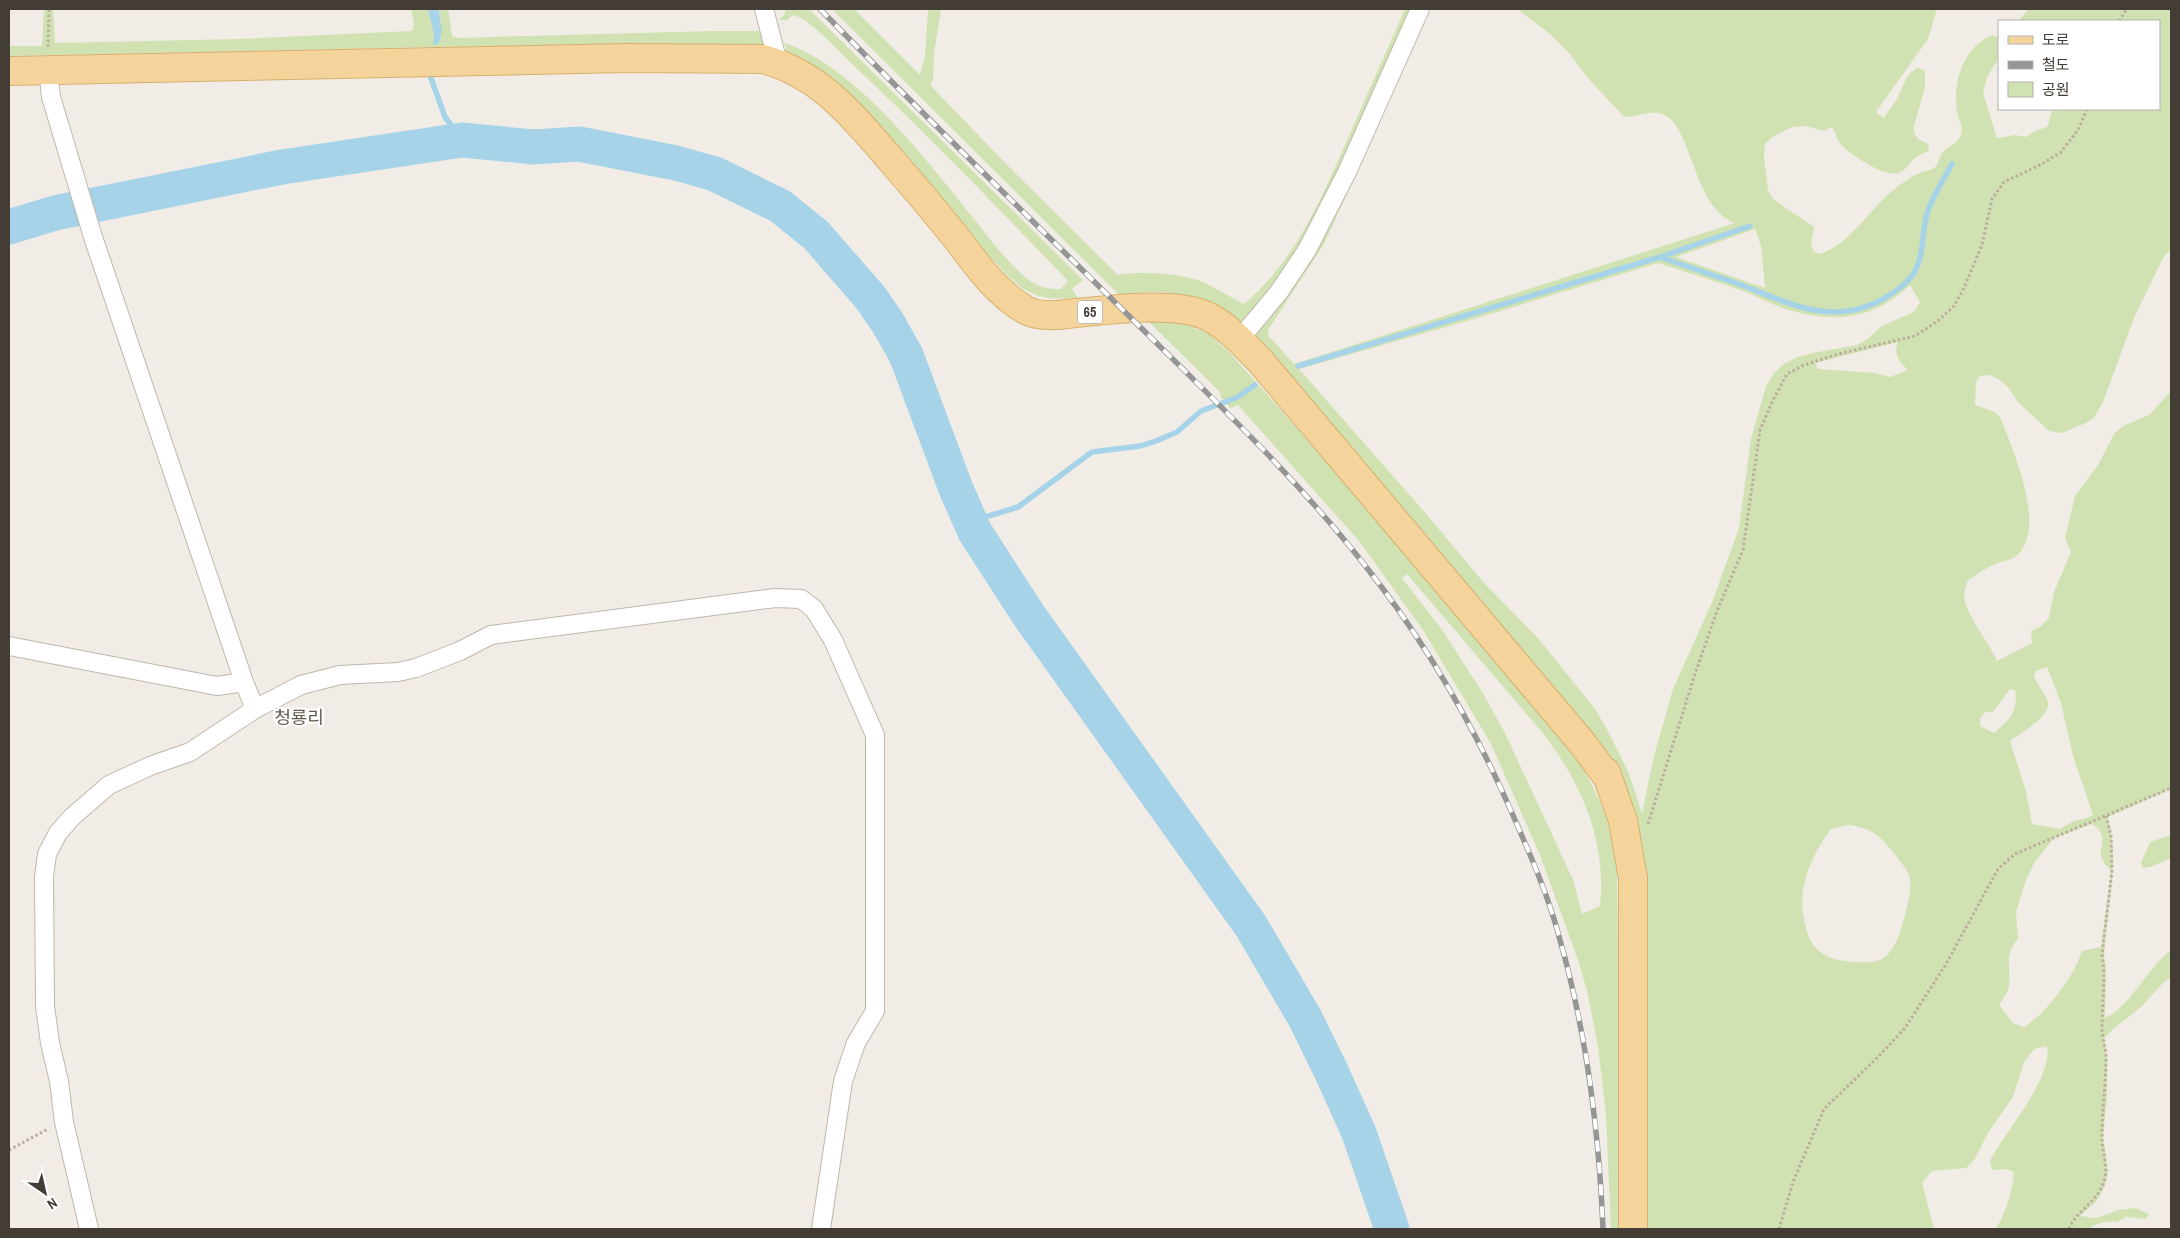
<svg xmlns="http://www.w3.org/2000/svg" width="2180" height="1238" font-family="'Archivo Narrow','Noto Sans KR',sans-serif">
<rect width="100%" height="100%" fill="#f1ede6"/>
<path fill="#d0e2b2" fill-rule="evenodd" d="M44 9H53L55 43 238 39 412 31 414 25 411 9H428L434 35 433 44 441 22 439 9H448L452 36 458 38 712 31H765C766 38 766 43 760 48L714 45 432 47 9 56V46H42Z
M785 9H809L1083 280 1072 289 1078 298C1049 300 1033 299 1011 279L804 61 787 52 784 43C854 65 926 159 971 215 988 237 1005 260 1026 278 1037 287 1047 289 1061 289L1068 281C997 207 926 133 851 63 838 51 809 18 793 15L787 20H779L785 14Z
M832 9H854L920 75 925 56 928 9H941L934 53 933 80 930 85 1010 168 1118 275C1141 271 1180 273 1203 282 1217 289 1230 297 1244 304 1296 260 1321 199 1348 138 1367 95 1386 52 1405 9H1413L1299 255 1251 315 1239 322C1194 298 1173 285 1120 296Z
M1517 9H1937L1928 39 1876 112 1884 118 1897 99 1908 75 1918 67 1925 71V87L1914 126V133L1918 139 1928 144 1929 151C1924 153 1918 155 1915 158 1910 162 1907 169 1901 172 1889 181 1844 152 1838 140 1835 134 1836 131 1831 127L1824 131 1806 126 1792 127 1772 137 1765 144 1764 156 1768 190 1773 199 1814 227 1811 245 1814 252 1821 254C1856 239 1869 208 1897 187 1904 182 1912 176 1920 173 1924 171 1931 170 1934 168 1939 165 1938 158 1941 155 1945 147 1956 145 1960 137 1965 128 1958 120 1957 111 1952 82 1964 47 1992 35L1999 38V58L1987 77 1983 93 1997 138 2015 135 2026 137C2035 130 2039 131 2048 126L2052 109H2159V21H2018L2029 9H2171V248L2162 260 2134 318 2103 402 2094 418 2086 423 2062 433 2049 431 2017 401 2008 387 2000 380 1990 375 1980 376 1976 382 1975 405 1995 412 2001 419C2013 450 2049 532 2015 557 2010 560 2003 561 1997 563 1986 568 1977 574 1967 581 1966 586 1964 592 1964 597 1968 619 1988 640 1997 661L2032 643 2031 631 2040 627 2049 618 2054 592 2071 552 2065 538 2075 496 2098 465 2114 434 2123 426 2149 415 2171 391V789L2108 817C2120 864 2107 908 2104 955L2106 968 2105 1018C2131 1006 2146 969 2171 950V977L2161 985 2142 1006 2112 1030 2104 1039 2107 1056V1098L2103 1137 2108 1171 2105 1186 2096 1202 2080 1216 2096 1218 2119 1210 2135 1208 2149 1214 2146 1219 2126 1217 2117 1222C2109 1220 2095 1223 2089 1229H1996C2006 1211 2012 1193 2014 1172L2006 1169 1992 1170 1990 1161C2004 1133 2054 1077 2047 1046L2034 1049 2024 1062 2013 1097 1988 1133 1975 1159 1966 1168 1932 1171 1922 1183 1934 1229H1646V1079L1603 750 1558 692 1256 341 1257 330 1382 112 1353 181 1324 244 1268 330V335L1294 364 1735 223C1692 208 1692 122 1662 114 1651 110 1635 117 1624 117L1588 78 1569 53 1550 34ZM1755 229 1761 246 1765 288 1676 257ZM1658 263C1688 273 1719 282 1748 293 1760 298 1771 304 1783 308 1832 324 1872 321 1910 285L1920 302 1914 312 1882 326 1866 340 1857 345 1813 353 1798 357 1785 363 1774 373 1766 386 1751 439 1739 528 1713 600 1673 689 1654 756 1642 813 1628 771 1608 731 1595 709 1538 638 1485 584 1428 516 1299 369 1484 316ZM1898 342C1893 354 1899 361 1908 370L1890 377 1875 373 1818 369 1815 363ZM2047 667 2061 703 2073 756 2093 815 2087 818 2074 821 2060 829 2032 824 2026 791 2010 741C2020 734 2050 716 2048 704 2047 694 2037 686 2034 676L2036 671ZM2010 689 2015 690C2019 711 2009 720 1994 733L1980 726V719L1985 712H1993ZM2092 824C2112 837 2095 848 2103 861 2105 865 2109 867 2111 871L2101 947 2082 951C2075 975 2045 1015 2024 1027L2013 1023 1999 1005C2002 1000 2006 995 2008 990 2013 974 2002 955 2018 939L2016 912 2025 883 2034 863 2054 838ZM1847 825C1876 827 1886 843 1903 865 1915 880 1910 894 1906 911 1902 926 1896 953 1880 960 1871 964 1847 962 1838 960 1818 955 1809 943 1805 924 1796 889 1811 856 1831 829Z
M1145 318 1175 321 1189 325 1209 334 1228 351 1275 403 1528 695C1573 750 1604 789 1617 861L1620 1229H1611L1606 1114 1598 1047 1587 991 1579 963 1540 855 1491 744 1423 630 1359 541 1238 405 1230 408 1221 397 1220 392ZM1407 574 1541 731C1581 782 1607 840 1600 906L1582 914 1574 882 1505 733 1484 695 1443 631 1402 578Z
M2171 835V858L2150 867 2143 868 2141 863 2150 842Z"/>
<path fill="#a7d3e9" d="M428 9H439V11L442 31 439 43 435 45 433 44 434 35Z"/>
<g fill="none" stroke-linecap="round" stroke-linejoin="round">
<path stroke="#a7d3e9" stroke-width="5.5" d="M431 78 445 117 462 140
M1660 257C1685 266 1710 274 1736 283 1788 302 1834 330 1888 296 1899 289 1909 282 1915 271 1925 253 1921 230 1928 211 1933 195 1944 179 1952 164
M1298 366 1660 257 1750 226
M975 532 982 518 1018 507 1092 452 1140 446 1156 441 1177 432 1201 411 1236 398 1255 385"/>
<path stroke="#a7d3e9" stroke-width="35" d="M9 227 55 213 282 167 462 140 534 147 579 144 676 163 715 174 780 206 816 235 870 297 888 323 906 355 956 489 975 532 1030 617 1251 926 1305 1018 1331 1071 1359 1133 1392 1229"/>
<g stroke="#bfb7ac" stroke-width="20">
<path id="minor" d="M764 9 778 63
M48 70 51 97 93 237 244 682 255 709
M1239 340 1279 292 1307 250 1347 172 1420 9
M9 646 217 686 244 682
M89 1229 64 1122 59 1081 50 1043 45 1006 44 877 47 854 58 833 72 817 109 785 150 766 190 752 255 709 301 685 340 675 398 672 416 668 460 651 491 635 775 598 801 599 814 609 833 640 875 735V1011L856 1043 843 1081 821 1229"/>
</g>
<g stroke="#d8af6d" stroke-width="30">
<path id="primary" d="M9 71 627 58 763 59C820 74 854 117 891 160 913 185 934 210 954 235 975 262 994 291 1024 309 1038 318 1060 315 1075 313 1110 310 1174 301 1207 316 1228 326 1245 346 1261 362L1583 744 1605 774 1606 772 1623 821 1633 878V1229"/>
</g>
<path stroke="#bcae9c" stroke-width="3" stroke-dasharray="2.5 2.5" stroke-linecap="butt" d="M2119 21 2127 9
M48 47 49 9
M1648 824 1694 677 1717 611 1743 550 1760 430 1773 400 1787 374 1804 365 1838 354 1915 336 1939 320 1954 306 1964 288 1982 245 1992 199 2004 182 2042 164 2061 152 2078 130 2087 109
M9 1150 48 1129
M1779 1229 1793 1182 1824 1109 1879 1056 1905 1028 1946 964 1998 869 2015 854 2171 788
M2069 1229C2076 1211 2096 1203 2103 1184 2110 1168 2101 1152 2102 1135 2102 1109 2106 1084 2106 1058 2106 1048 2102 1038 2102 1028 2102 1004 2106 979 2102 955L2112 871 2111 835 2106 816"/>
<use href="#minor" stroke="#fff" stroke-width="18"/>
<use href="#primary" stroke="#f5d49b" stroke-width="28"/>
<g stroke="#959595" stroke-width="5.5">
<path id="rail" d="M820 9C921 113 1026 214 1129 316 1211 397 1296 477 1367 568 1426 643 1474 726 1512 813 1530 854 1549 897 1560 940 1587 1035 1599 1131 1603 1229"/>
</g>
<use href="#rail" stroke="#fff" stroke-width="4" stroke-dasharray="11" stroke-linecap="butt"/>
</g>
<g text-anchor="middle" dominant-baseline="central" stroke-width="4.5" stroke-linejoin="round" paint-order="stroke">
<rect fill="#fff" stroke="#7b7772" stroke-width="1" x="1077.5" y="300.5" width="25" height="23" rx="4"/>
<g font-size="14" font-weight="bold" fill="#433d36">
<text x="1090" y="312">65</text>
</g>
<g font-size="18" fill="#655a4e" stroke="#fff">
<text x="299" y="717">청룡리</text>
</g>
</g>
<rect width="2180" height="1238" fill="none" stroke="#433d36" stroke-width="20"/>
<rect x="1998" y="20" width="162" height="90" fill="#ffffff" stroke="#b4b1af"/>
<rect x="2008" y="36" width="25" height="8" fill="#f5d49b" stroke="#b4b1af"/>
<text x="2042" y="45" font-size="15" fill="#433d36">도로</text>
<rect x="2008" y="61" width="25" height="8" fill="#959595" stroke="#b4b1af"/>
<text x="2042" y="70" font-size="15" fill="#433d36">철도</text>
<rect x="2008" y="82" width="25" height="15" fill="#d0e2b2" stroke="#b4b1af"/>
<text x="2042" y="95" font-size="15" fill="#433d36">공원</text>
<g transform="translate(45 1193) rotate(146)" stroke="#ffffff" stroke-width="4" paint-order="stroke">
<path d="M0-4L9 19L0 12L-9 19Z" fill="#433d36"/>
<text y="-8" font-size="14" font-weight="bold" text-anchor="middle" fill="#433d36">N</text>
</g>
</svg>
